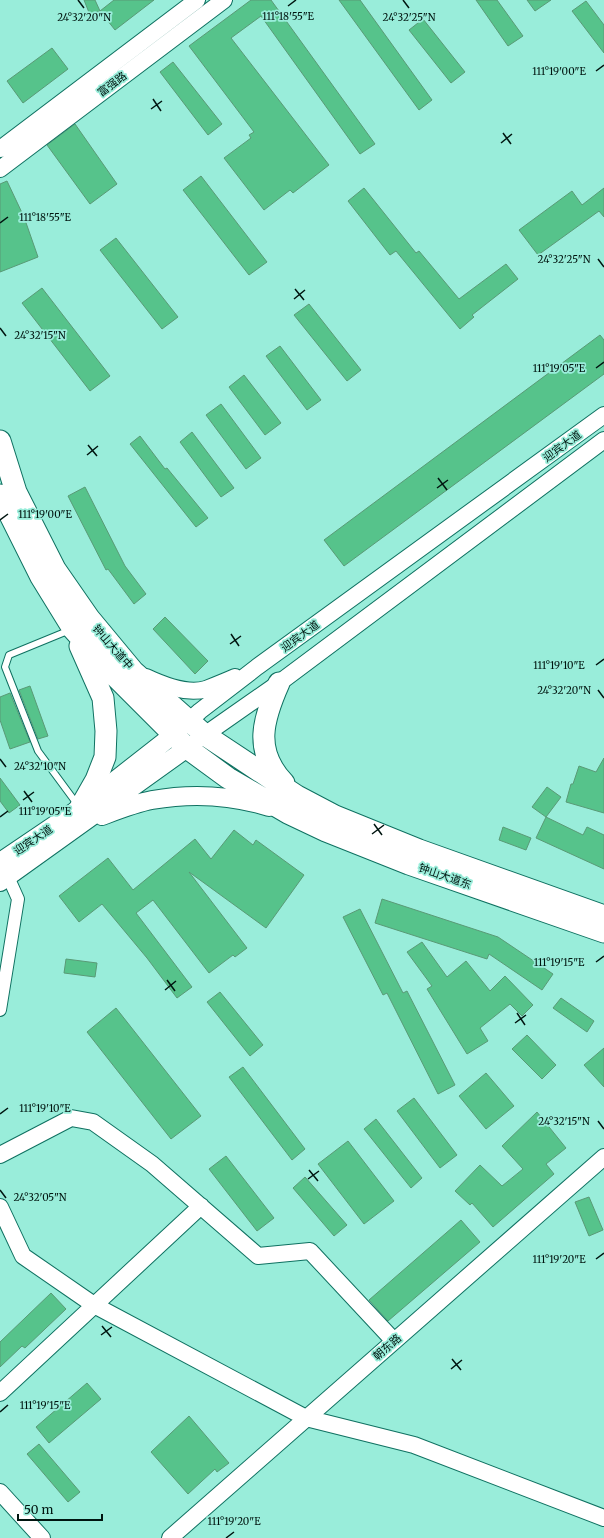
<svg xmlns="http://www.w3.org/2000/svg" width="604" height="1538" font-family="Merriweather,'Noto Sans SC',serif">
<rect width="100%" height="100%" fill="#99edda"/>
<path fill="#56c38b" stroke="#599a76" d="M84 0H95L100 11 90 15Z
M114 0H154L115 30 100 11Z
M251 0H271L375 144 360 154 261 16 231 38 329 165 293 193 290 190 264 210 224 158 251 138 249 135 254 132 189 46Z
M339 0H360L432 100 419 110Z
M476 0H497L523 36 508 46Z
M527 0H551L535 11Z
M586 1 604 25V53L572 11Z
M423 19 465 72 451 83 409 30Z
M52 48 68 69 23 103 7 81Z
M173 62 222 124 208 135 160 72Z
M75 124 117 184 90 204 47 145Z
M201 176 267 262 249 275 183 190Z
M7 181 24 217 38 257 0 272V184Z
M364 188 416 253 419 251 459 299 506 264 518 279 472 315 474 317 460 329 396 251 390 255 348 201Z
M604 188V217L599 211 538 255 519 230 572 191 582 205Z
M116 238 178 317 162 329 100 250Z
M42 288 110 376 90 391 22 303Z
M309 304 361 370 347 381 294 315Z
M600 335 604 340V374L344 566 324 540Z
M280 346 321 400 307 410 266 356Z
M244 375 281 423 265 435 229 387Z
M221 404 261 458 246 469 206 415Z
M192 432 234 488 221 497 180 442Z
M140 436 165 469 167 468 208 518 196 527 130 444Z
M85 487 125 566 146 594 134 604 108 569 106 570 68 496Z
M165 617 208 661 195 674 153 629Z
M30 686 48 736 38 739 19 690Z
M10 693 30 742 10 749 0 720V697Z
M604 758V813L566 802 571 784H573L579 766 596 772Z
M0 778 20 805 9 813 0 801Z
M547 787 561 797 546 817 532 807Z
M546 817 583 835 587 827 604 835V869L536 838Z
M503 827 531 838 526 850 499 840Z
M234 830 253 845 256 840 304 875 266 928 189 872 247 948 235 957 233 955 209 973 153 900 136 913 192 987 177 998 147 958 102 904 79 922 59 896 108 858 133 890 195 839 211 859Z
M382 899 498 937 553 974 542 990 489 954 487 959 375 923Z
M360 909 403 993 407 991 455 1085 438 1094 387 993 383 995 343 917Z
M422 942 447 977 466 961 490 991 505 976 533 1005 522 1016 510 1004 480 1028 488 1041 467 1054 427 989 432 986 407 952Z
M66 959 97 963 95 977 64 973Z
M220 992 263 1045 250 1056 207 1002Z
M561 998 594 1021 587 1032 553 1008Z
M116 1008 201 1116 171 1139 87 1032Z
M527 1035 556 1065 542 1079 512 1049Z
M604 1048V1087L584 1065Z
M243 1067 305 1149 292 1160 229 1077Z
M486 1073 514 1106 486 1129 459 1096Z
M414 1098 457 1155 440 1168 397 1111Z
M537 1112 566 1148 546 1164 554 1174 493 1227 472 1203 470 1205 455 1191 480 1165 502 1186 523 1169 502 1146Z
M376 1119 422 1178 411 1188 364 1129Z
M348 1141 394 1201 364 1224 318 1164Z
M226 1156 274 1218 257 1231 209 1169Z
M305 1177 347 1225 334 1236 293 1188Z
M589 1197 603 1230 589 1236 575 1202Z
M461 1220 480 1242 388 1321 369 1300Z
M51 1293 66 1309 25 1348 22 1346 0 1367V1342Z
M87 1383 101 1399 49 1443 36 1427Z
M189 1416 229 1463 217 1472 215 1469 188 1494 151 1452Z
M39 1444 80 1492 68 1502 27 1454Z"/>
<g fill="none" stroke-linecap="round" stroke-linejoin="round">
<g stroke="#0f7161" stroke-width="8">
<path id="lane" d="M70 630 9 655 5 667 38 751 77 804"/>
</g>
<g stroke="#0f7161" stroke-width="14">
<path id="street" d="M0 1010 18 899 5 870"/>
</g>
<g stroke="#0f7161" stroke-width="18">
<path id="secondary" d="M0 149 197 0
M0 169 224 0
M146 677C163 685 187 695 206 689 216 685 226 681 235 677
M181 728 200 711 257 667 604 415
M196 741 279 683 604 440
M0 1155 71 1118 93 1122 152 1164 258 1256 310 1251 394 1341
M0 1207 23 1256 94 1305 306 1418 414 1445 604 1518
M0 1393 201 1206
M0 1492 42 1538
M170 1538 604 1157"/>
</g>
<g stroke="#0f7161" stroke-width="20">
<path id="primary" d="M102 816C118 810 136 803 152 800 191 793 231 795 269 807
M0 862 80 808 173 735
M0 882 187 748"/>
</g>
<g stroke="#0f7161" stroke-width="23">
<path id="highway" d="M0 441 16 492 55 569 89 618 133 671 205 735 297 796 335 816 419 850 604 916
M0 495 41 577 73 629 116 677 187 748 228 778 288 813 326 831 409 864 604 932
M279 683C263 719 253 751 284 783
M80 808 96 780 105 757 106 731 103 698 80 646"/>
</g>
<use href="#lane" stroke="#fff" stroke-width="6"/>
<use href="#street" stroke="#fff" stroke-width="12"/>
<use href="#secondary" stroke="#fff" stroke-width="16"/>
<use href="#primary" stroke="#fff" stroke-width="18"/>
<use href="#highway" stroke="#fff" stroke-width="21"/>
</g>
<path fill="none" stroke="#001510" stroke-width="1.5" d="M78 0 84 8M403 0 409 8M288 6 296 0M596 71 604 65M153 99 161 111M151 109 162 101M503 133 511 144M501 143 512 134M0 223 8 217M598 259 604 267M295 289 304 300M294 299 305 290M0 328 6 336M596 368 604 362M88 445 97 456M87 455 98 446M438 478 447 490M437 488 448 480M0 520 8 514M231 634 239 646M230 644 241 636M596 665 604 659M598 690 604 698M0 759 6 767M24 791 32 802M23 800 34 792M0 817 8 811M374 824 382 835M372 834 384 825M596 962 604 956M167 980 175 991M165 990 176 981M517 1013 525 1025M515 1023 526 1015M0 1114 8 1108M598 1121 604 1129M309 1170 318 1181M308 1179 319 1171M0 1190 6 1198M596 1259 604 1253M102 1326 111 1337M101 1335 112 1327M452 1359 461 1370M451 1369 462 1360M0 1412 8 1405M226 1538 234 1532"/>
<g text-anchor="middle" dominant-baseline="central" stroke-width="3.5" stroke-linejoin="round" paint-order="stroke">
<g font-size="11" fill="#001510" stroke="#99edda">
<text transform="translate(112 84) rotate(-37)">富强路</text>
<text transform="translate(562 446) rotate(-36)">迎宾大道</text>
<text transform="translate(300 636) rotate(-36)">迎宾大道</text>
<text transform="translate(113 647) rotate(49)">钟山大道中</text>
<text transform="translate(33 840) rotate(-34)">迎宾大道</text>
<text transform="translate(445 876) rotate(19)">钟山大道东</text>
<text transform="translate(387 1347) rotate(-41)">朝东路</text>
</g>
</g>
<g font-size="10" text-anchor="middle" fill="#001510" stroke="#99edda" stroke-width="3.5" stroke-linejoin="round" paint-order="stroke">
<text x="288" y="20">111°18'55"E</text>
<text x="84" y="21">24°32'20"N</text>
<text x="409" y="21">24°32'25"N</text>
<text x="559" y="75">111°19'00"E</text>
<text x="45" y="221">111°18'55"E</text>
<text x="564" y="263">24°32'25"N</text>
<text x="40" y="339">24°32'15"N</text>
<text x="559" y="372">111°19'05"E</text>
<text x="45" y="518">111°19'00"E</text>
<text x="559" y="669">111°19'10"E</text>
<text x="564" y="694">24°32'20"N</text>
<text x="40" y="770">24°32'10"N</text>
<text x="45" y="815">111°19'05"E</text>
<text x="559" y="966">111°19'15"E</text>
<text x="45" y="1112">111°19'10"E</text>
<text x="564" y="1125">24°32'15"N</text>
<text x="40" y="1201">24°32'05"N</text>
<text x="559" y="1263">111°19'20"E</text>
<text x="45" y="1409">111°19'15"E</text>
<text x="234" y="1525">111°19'20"E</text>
</g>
<path d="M18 1514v6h84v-6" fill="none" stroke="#001510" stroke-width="2"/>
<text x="24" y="1514" font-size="12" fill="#001510" stroke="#99edda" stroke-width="3" paint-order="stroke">50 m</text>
</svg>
